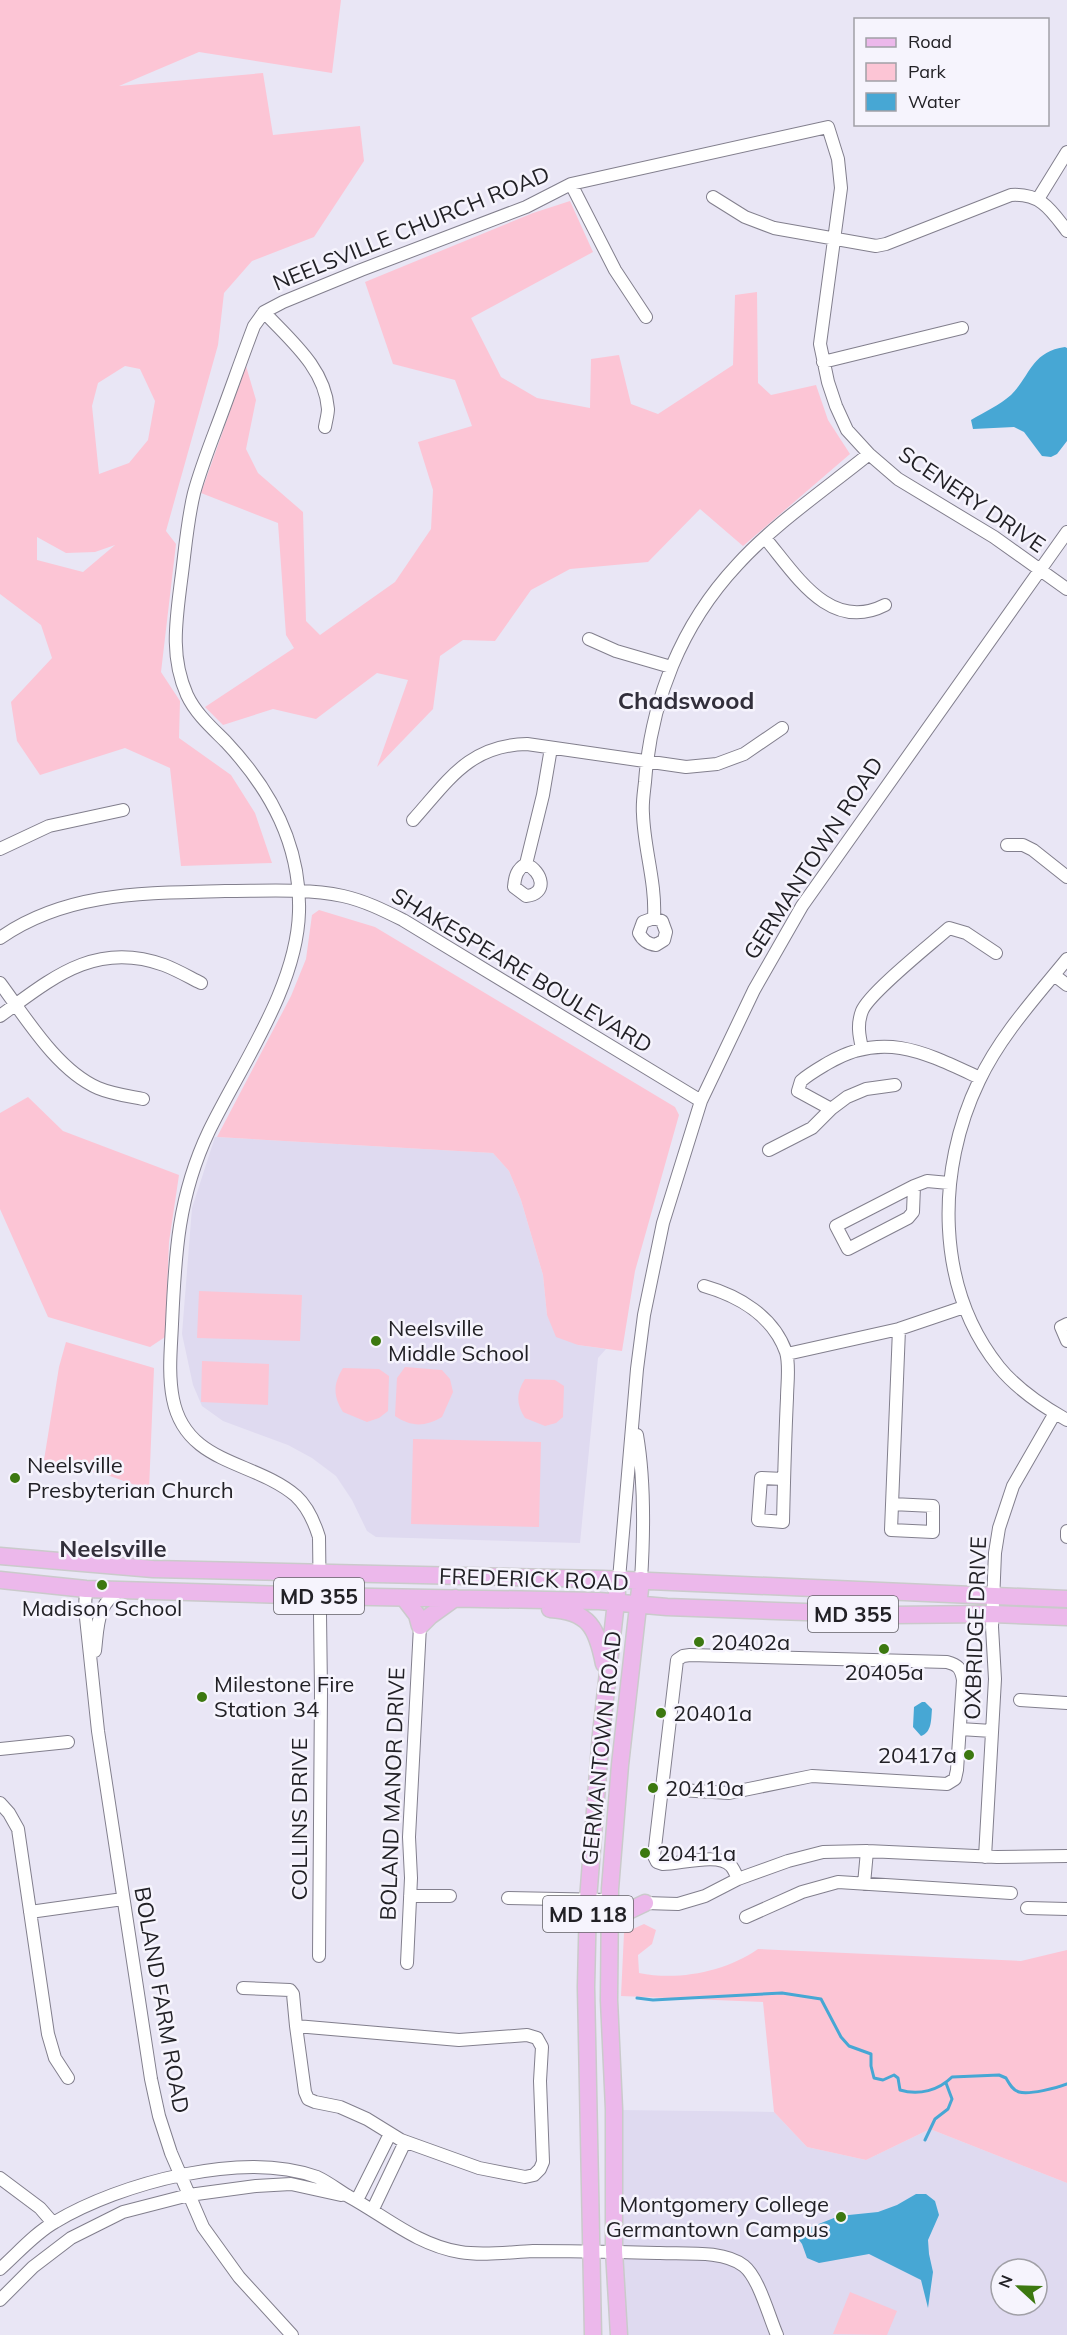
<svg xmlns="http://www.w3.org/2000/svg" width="1067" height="2335" font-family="Mulish,sans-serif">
<rect width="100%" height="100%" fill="#e9e6f5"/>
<path fill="#dfdaf0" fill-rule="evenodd" d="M215 1137 493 1153 509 1171 521 1200 543 1275 547 1315 578 1345 606 1349 598 1358 580 1543 376 1537 367 1531 352 1500 336 1476 312 1458 288 1445 223 1421 202 1406 193 1385 182 1334 192 1208Z
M619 2110 774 2112 807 2147 866 2160 930 2129 1067 2183V2335H619ZM1001 2269H1037V2305H1001Z"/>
<path fill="#fcc5d5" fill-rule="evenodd" d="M0 0H341L332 73 199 52 119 86 263 73 273 135 360 126 364 161 314 237 252 261 224 293 218 345 166 531 176 544 161 672 180 701 179 738 231 775 255 813 272 863 181 866 170 768 125 748 40 775 17 741 11 702 52 658 41 625 0 594ZM125 366 140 369 155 401 148 440 129 463 99 474 92 406 98 383ZM37 537 66 553 95 552 115 545 83 572 37 560Z
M570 201 593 252 471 318 501 377 537 398 590 408 591 359 619 355 631 404 658 414 733 365 735 295 757 292 758 383 771 395 816 385 828 420 850 454 743 546 700 509 648 562 570 569 531 590 495 641 463 640 440 656 433 709 377 767 408 680 377 673 316 719 273 709 223 725 205 707 294 648 286 635 278 523 201 493 246 366 256 400 246 449 258 473 303 512 306 621 320 635 395 582 431 529 433 490 418 442 472 426 455 380 393 364 365 282 533 213Z
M319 910 375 927 675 1107 679 1115 635 1271 622 1351 578 1345 556 1337 547 1315 543 1275 521 1200 509 1171 493 1153 217 1137 291 996 306 959 312 915Z
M28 1097 63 1131 179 1175 169 1242 165 1337 150 1347 48 1317 0 1209V1113Z
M199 1291 302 1295 300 1341 197 1338Z
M66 1342 154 1368 149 1490 110 1476 44 1460 59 1367Z
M202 1361 269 1364 268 1405 201 1402Z
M405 1367 442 1370 450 1379 453 1392 442 1417C425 1427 411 1427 395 1416L397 1378Z
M343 1368 379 1369 389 1376 388 1411 379 1418 367 1422 343 1412C333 1396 333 1384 343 1368Z
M525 1379 555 1380 564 1386 563 1417 556 1423 545 1426 525 1418C516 1404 516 1393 525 1379Z
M413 1439 541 1442 539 1527 411 1524Z
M644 1924 656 1930 652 1944 638 1955 639 1973C678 1981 725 1972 758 1949L1021 1961 1067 1950V2183L930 2129 866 2160 807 2147 774 2112 763 2002 621 1996 624 1933Z
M850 2292 897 2311 887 2335 833 2334Z"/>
<path fill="#47a7d4" d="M1065 347 1067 348V441L1057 454 1051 457 1042 456 1024 432 1014 427 973 429 971 420C984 412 1000 405 1011 395 1031 375 1031 352 1065 347Z
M922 1702H925L932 1709C931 1720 932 1732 921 1736L913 1727 914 1707Z
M916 2194H926L935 2201 939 2215 928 2240 929 2254 933 2272 928 2308 921 2280 869 2254 819 2263 807 2258 802 2244 789 2226 806 2229 839 2216 878 2212 897 2205Z"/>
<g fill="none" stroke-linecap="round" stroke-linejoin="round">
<path stroke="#47a7d4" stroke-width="3" d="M637 1998 653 2000 782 1993 821 1999 841 2037 849 2046 871 2054V2066L874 2078 883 2080 894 2075 898 2078 900 2090C919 2096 939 2090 952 2077L999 2075 1006 2078C1009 2083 1012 2090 1019 2092 1029 2095 1057 2088 1067 2084
M925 2140 935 2119 948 2109 952 2099 946 2083"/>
<g stroke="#827f8d" stroke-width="14">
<path id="minor" d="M571 184 615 270 646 317
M713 197 745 217 774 228 876 246 886 244 1011 195C1041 193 1051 210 1067 231
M1038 199 1067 152
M264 312C290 340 325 368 328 409 328 414 326 421 325 427
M823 362 962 328
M765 538C796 575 830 633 885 605
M589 639 616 651 671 667
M413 820C448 781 469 745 527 744L686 767 717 764 744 754 782 728
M1007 845H1023L1033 850 1067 877
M0 849 49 826 123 810
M526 864C543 872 548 894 526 896L514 887C515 876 517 869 526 864L543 795 551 748
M654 918 662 921 666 932 664 940 656 945C648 944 643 941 639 933L643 922 654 918C656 882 644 849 643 814 642 803 644 792 645 782 651 701 681 625 737 565 773 525 827 488 869 454
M0 938C67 891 148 893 225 891 265 891 304 888 343 896 365 901 383 910 403 920L701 1101
M1067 959C1036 997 1000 1036 979 1081 936 1170 935 1287 999 1367 1017 1389 1042 1406 1067 1420
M1054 975 1067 985
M0 983C26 1018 57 1070 98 1088 112 1094 128 1096 143 1099
M0 1016C51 979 95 940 164 965 177 970 189 977 201 983
M862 1048C859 1035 857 1024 862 1011 869 993 931 944 949 928L966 933 996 953
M831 1109 798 1091 801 1081C809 1074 818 1069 828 1063 884 1030 926 1053 980 1078
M769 1150 812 1128 831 1109 847 1097 866 1089 895 1085
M914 1186 913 1212 908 1218 848 1249 836 1226 914 1186 927 1181 949 1183
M704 1286C739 1296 773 1316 786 1352 790 1365 787 1385 787 1398 785 1439 784 1480 783 1522L758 1520 761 1478 784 1479
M1067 1324 1061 1327 1067 1341
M787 1354 899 1329 964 1307
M637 1435C645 1482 644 1533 641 1580
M892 1504 933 1506V1532L891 1530 899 1329
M1067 1531V1537
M619 1579 637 1369 644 1315 663 1223 701 1101 754 990 802 906 1067 532
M86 1589 85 1608 98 1731 151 2079 159 2116 171 2153 203 2227 239 2277 292 2335
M95 1651C98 1627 96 1601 123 1590
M1020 1700 1067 1703
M960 1729 992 1731
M0 1749 68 1742
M663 1789 729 1793 812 1776 947 1784 955 1779 957 1770 963 1680C961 1668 958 1665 947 1662L690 1655 683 1656 677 1660 654 1856 657 1862 663 1864C681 1864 719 1852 731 1866 734 1869 736 1875 738 1879
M0 1803 9 1813 18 1829 48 2034 55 2058 68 2078
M985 1857 995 1679 992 1627 995 1553 999 1528 1013 1486 1055 1413
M864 1884 867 1851
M410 1896H450
M508 1898 610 1900
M645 1903 678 1904 705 1896 738 1879 788 1861 823 1852 867 1851 997 1857 1067 1856
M1027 1908 1067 1909
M30 1912 123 1899
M746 1917 802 1892 838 1882 1011 1893
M319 1956 321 1691 319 1537C314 1521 308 1507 296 1496 254 1460 186 1465 173 1399 168 1374 171 1348 172 1324 175 1254 178 1196 209 1131 241 1065 297 987 299 912 301 845 271 790 226 742 211 727 196 714 187 695 170 657 176 621 181 581 185 552 187 522 194 493 200 471 208 450 216 429 229 395 241 360 254 326L264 312 283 302 361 270 526 207 571 184 828 127 838 159 841 188 820 344 828 382 836 406 847 430 869 454 898 479 994 537 1067 589
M407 1963 411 1878 409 1837 420 1626
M243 1988 290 1990 293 1994 296 2026
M296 2026 459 2040 527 2035 537 2038 542 2047 540 2081 543 2162 540 2169 534 2175 525 2177 479 2168 401 2140 367 2119 340 2107 315 2102 308 2099 305 2092Z
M0 2178 40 2208 53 2223
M357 2200 390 2134
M373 2209 405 2142
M0 2269C17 2254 35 2233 55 2222 120 2183 243 2150 317 2177 328 2182 338 2190 348 2196 385 2216 417 2245 460 2252 483 2256 510 2252 533 2251 575 2251 617 2252 660 2253 684 2254 724 2250 744 2266 759 2278 769 2317 777 2335
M0 2300 33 2267 71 2238 123 2212 189 2195 256 2186 291 2184 341 2195"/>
</g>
<g stroke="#cacacb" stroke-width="19">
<path id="major" d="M0 1556 153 1569 603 1579 1067 1599
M0 1580 86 1589 320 1596 599 1601 667 1607 891 1615 992 1614 1067 1617
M404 1598 417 1615 420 1626 430 1616 455 1598
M550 1609C589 1611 597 1628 604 1664
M609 1928 624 1913 645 1903
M593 2335 586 1987 588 1900 601 1734 617 1593
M619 2335 614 2251V2109L609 2000 610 1889 620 1765 641 1580"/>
</g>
<use href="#minor" stroke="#fff" stroke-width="12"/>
<use href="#major" stroke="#ecb8eb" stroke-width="16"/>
</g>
<g fill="#3c7810" stroke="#f6f4fd" stroke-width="2">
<circle cx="376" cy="1341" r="6"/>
<circle cx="15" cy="1478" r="6"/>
<circle cx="102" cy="1585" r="6"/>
<circle cx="699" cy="1642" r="6"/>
<circle cx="884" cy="1649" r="6"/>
<circle cx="202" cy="1697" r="6"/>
<circle cx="661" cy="1713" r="6"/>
<circle cx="969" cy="1755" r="6"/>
<circle cx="653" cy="1788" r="6"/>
<circle cx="645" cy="1853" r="6"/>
<circle cx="841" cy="2217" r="6"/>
</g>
<g text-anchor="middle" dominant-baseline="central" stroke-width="5" stroke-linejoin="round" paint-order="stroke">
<g fill="#f6f4fd" stroke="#626066" stroke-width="1.5">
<rect x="274" y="1578" width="90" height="36" rx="4.5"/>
<rect x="808" y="1596" width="90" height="36" rx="4.5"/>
<rect x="543" y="1896" width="90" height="36" rx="4.5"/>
</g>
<g font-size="21" font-weight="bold" fill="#222126">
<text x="319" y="1596">MD 355</text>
<text x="853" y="1614">MD 355</text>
<text x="588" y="1914">MD 118</text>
</g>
<g font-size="22" fill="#222126" stroke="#f6f4fd">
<text transform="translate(411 228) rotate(-22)">NEELSVILLE CHURCH ROAD</text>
<text transform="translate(972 499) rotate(34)">SCENERY DRIVE</text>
<text transform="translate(813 858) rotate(-57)">GERMANTOWN ROAD</text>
<text transform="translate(522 970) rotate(31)">SHAKESPEARE BOULEVARD</text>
<text transform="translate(534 1579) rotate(2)">FREDERICK ROAD</text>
<text transform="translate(975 1628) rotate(-88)">OXBRIDGE DRIVE</text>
<text transform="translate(601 1748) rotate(-84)">GERMANTOWN ROAD</text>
<text transform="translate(392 1794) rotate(-88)">BOLAND MANOR DRIVE</text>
<text transform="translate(299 1819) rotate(-90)">COLLINS DRIVE</text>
<text transform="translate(162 2000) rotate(80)">BOLAND FARM ROAD</text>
</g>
<g font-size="22" fill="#222126" stroke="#f6f4fd" text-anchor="start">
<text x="388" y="1328">Neelsville<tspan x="388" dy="25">Middle School</tspan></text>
<text x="27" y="1465">Neelsville<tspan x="27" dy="25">Presbyterian Church</tspan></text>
<text x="102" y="1608" text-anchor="middle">Madison School</text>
<text x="711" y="1642">20402a</text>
<text x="884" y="1672" text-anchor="middle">20405a</text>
<text x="214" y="1684">Milestone Fire<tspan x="214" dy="25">Station 34</tspan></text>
<text x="673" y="1713">20401a</text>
<text x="957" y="1755" text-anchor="end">20417a</text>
<text x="665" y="1788">20410a</text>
<text x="657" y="1853">20411a</text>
<text x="829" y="2204" text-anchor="end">Montgomery College<tspan x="829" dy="25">Germantown Campus</tspan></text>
</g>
<g font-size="24" font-weight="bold" fill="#322f3b" stroke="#f6f4fd">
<text x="686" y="700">Chadswood</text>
<text x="113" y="1548">Neelsville</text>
</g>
</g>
<rect x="854" y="18" width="195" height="108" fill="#f6f4fd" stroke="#a1a0a7" stroke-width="1.5"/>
<rect x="866" y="38" width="30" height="9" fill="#ecb8eb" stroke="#a1a0a7" stroke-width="1.5"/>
<text x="908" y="48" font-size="18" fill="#222126">Road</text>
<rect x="866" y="63" width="30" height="18" fill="#fcc5d5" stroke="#a1a0a7" stroke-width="1.5"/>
<text x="908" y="78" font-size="18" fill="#222126">Park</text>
<rect x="866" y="93" width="30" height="18" fill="#47a7d4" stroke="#a1a0a7" stroke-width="1.5"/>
<text x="908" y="108" font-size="18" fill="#222126">Water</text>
<g transform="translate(1019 2287) rotate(292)"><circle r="28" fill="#f6f4fd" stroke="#a1a0a7" stroke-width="1.5"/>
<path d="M0-4.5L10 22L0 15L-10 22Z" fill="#3c7810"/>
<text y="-9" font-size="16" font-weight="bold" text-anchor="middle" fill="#222126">N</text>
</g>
</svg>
